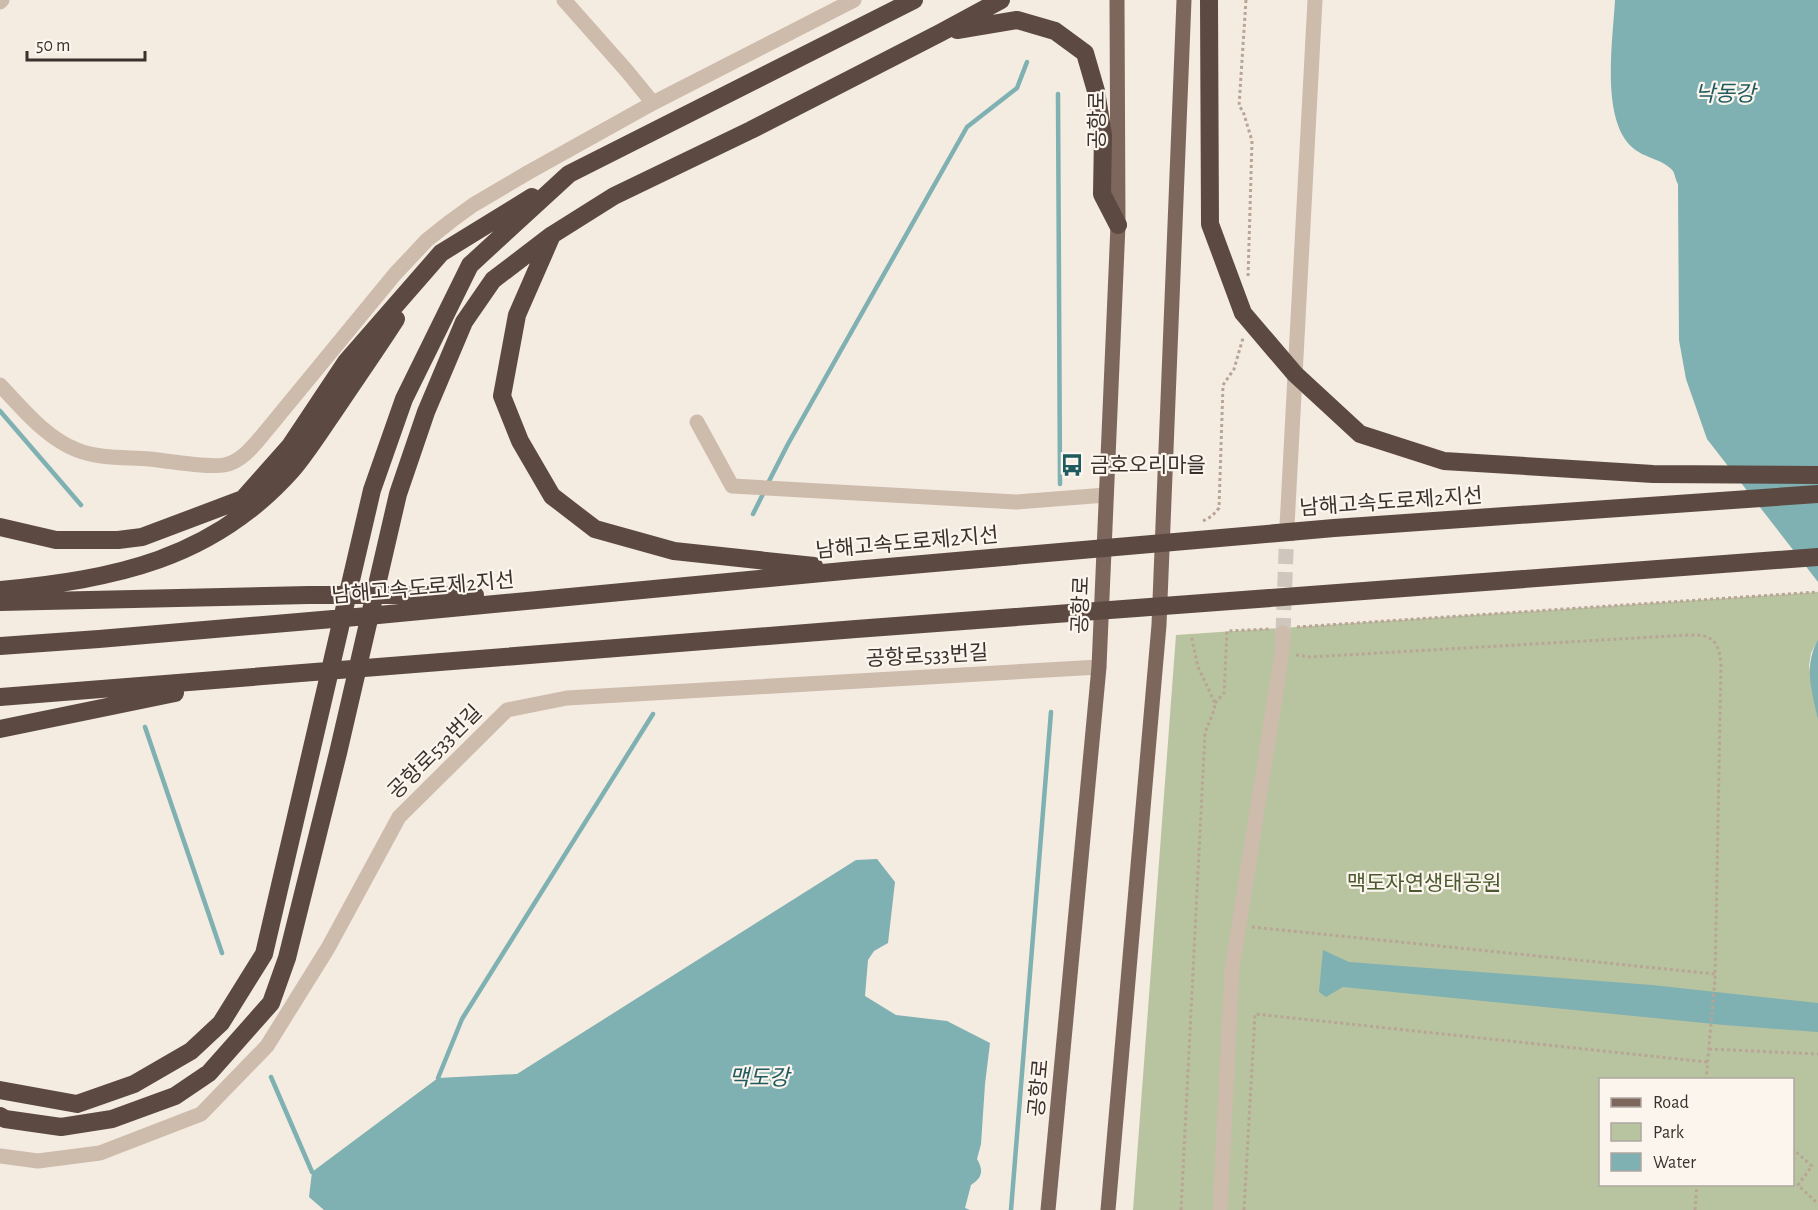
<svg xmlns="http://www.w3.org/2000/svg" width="1818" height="1210" font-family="'Alegreya Sans','Noto Sans KR',sans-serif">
<rect width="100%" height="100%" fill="#f4ebe1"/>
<path fill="#b8c4a0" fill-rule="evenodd" d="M1818 592V639L1811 653 1809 666 1818 721V1210H1133L1176 635ZM1600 1080H1792V1184H1600Z"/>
<path fill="#7fb0b2" d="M1615 0H1818V582L1707 439 1686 379 1679 340 1678 184C1676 181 1675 175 1673 171 1663 159 1644 158 1633 148 1600 120 1613 40 1615 0Z
M1818 639V721C1812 689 1803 669 1818 639Z
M877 859 895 882 888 943 874 951 868 960 865 996 896 1015 947 1021 990 1043 985 1084 981 1144 977 1159C984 1171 982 1178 971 1185L965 1208 970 1210H324L309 1197 312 1172 438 1078 517 1074 856 860Z
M1323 950 1349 962 1652 985 1818 1003V1032L1724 1025 1343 987 1326 997 1319 992Z"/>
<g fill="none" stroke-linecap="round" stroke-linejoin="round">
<path stroke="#7fb0b2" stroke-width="4.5" d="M1058 94 1060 484
M0 411 81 505
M767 485 788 444 967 127 1017 88 1027 62
M753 514 764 492
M145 727 222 953
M271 1077 312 1172
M438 1078 462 1019 653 714
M1011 1210 1051 712"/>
<path stroke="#cfc6bd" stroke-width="15" stroke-dasharray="15 8" stroke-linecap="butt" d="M1283 633 1287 526"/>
<path stroke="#b9a596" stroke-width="3" stroke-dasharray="3 3" stroke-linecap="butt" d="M1246 0 1239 106 1243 111 1252 141 1248 278
M1203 521 1212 516 1219 508 1223 385 1234 369 1243 338
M1297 627 1818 592
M1296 655 1310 657 1688 635C1711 634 1719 640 1721 664L1715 979 1706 1080
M1215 703 1224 693 1227 631 1270 629
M1252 927 1715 974
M1709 1049 1818 1054
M1792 1148 1812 1166 1798 1185 1818 1204
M1181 1210 1205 733C1208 723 1215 712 1215 703L1198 667 1191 635
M1244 1210 1255 1014 1707 1062
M1695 1210 1697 1184"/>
<path stroke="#cdbbac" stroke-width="15" d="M564 0 626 70 653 103
M0 2 2 0
M0 385C23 409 46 438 77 450 100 459 126 457 150 459 168 461 208 468 224 465 242 462 255 444 266 431L395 274 427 240 451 221 473 205 529 172 653 103 854 0
M697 422 732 486 1016 502 1106 495
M1287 526 1315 0
M0 1156 38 1161 100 1153 201 1114 267 1046 328 948 399 817 507 710 567 698 1099 667
M1220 1210 1232 969 1282 653 1283 633"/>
<path stroke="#7d675c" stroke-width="15" d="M1048 1210 1099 667 1118 225 1117 0
M1108 1210 1159 625 1184 0"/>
<path stroke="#5c4a42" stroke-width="18" d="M1209 0 1210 224 1243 313 1295 374 1360 434 1444 461 1653 474 1818 475
M957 30 1017 20 1055 31 1085 53 1096 91 1103 135 1102 194 1118 225
M0 527 56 540H118L142 537 243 499 290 446 346 362 441 253 532 197
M814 566 674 551 595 529 552 496 520 441 502 396 517 315 552 235 614 196 751 130 940 33 1001 0
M0 590C114 579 212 560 292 470 308 451 321 430 335 410 355 380 376 350 396 319
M0 602 309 595H475
M0 646 99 639 368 616 854 570 1334 528 1818 494
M0 697 856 629 1818 557
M0 729 175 693
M0 1090 77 1104 134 1084 191 1051 221 1023 264 954 372 490 404 399 470 265 569 174 914 0
M0 1116 5 1119 61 1127 112 1119 175 1096 209 1073 271 1003 287 958 338 753 398 494 426 412 464 322 493 280 552 235"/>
</g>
<defs>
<g id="bus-bare" transform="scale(1.8)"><path d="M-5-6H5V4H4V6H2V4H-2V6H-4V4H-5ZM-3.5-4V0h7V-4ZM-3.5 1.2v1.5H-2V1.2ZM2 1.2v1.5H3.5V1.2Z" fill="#1f5a5e" stroke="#fbf5ee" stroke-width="2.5" paint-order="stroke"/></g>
</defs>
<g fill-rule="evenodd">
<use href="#bus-bare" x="1072" y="465"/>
</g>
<g text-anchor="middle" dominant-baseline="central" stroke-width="4.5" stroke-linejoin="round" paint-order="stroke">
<g font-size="21" fill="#3b302b" stroke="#fbf5ee">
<text transform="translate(1097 120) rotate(-90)">공항로</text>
<text transform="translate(1391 502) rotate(-4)">남해고속도로제2지선</text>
<text transform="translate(907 543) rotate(-5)">남해고속도로제2지선</text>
<text transform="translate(423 588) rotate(-5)">남해고속도로제2지선</text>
<text transform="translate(1081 605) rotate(-88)">공항로</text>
<text transform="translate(927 656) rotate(-3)">공항로533번길</text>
<text transform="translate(435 752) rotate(-45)">공항로533번길</text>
<text transform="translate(1039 1088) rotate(-85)">공항로</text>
</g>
<g font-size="21" fill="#3b302b" stroke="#fbf5ee" text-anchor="start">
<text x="1090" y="465">금호오리마을</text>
</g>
<g font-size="21" fill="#4a5a2e" stroke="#fbf5ee">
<text x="1424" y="883">맥도자연생태공원</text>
</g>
<g font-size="22" font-style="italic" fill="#1f5a5e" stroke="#fbf5ee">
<text x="1725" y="94">낙동강</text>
<text x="759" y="1078">맥도강</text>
</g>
</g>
<rect x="1599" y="1078" width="195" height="108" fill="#fbf5ee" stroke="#aea6a0" stroke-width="1.5"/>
<rect x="1611" y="1098" width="30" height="9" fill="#7d675c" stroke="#aea6a0" stroke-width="1.5"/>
<text x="1653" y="1108" font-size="18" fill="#3b302b">Road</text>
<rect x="1611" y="1123" width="30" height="18" fill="#b8c4a0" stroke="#aea6a0" stroke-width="1.5"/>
<text x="1653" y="1138" font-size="18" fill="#3b302b">Park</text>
<rect x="1611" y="1153" width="30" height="18" fill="#7fb0b2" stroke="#aea6a0" stroke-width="1.5"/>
<text x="1653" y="1168" font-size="18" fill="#3b302b">Water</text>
<path d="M27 51v9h118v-9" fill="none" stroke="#3b302b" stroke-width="3"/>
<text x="36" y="51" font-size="18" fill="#3b302b" stroke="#fbf5ee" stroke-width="4.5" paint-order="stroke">50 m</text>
</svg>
